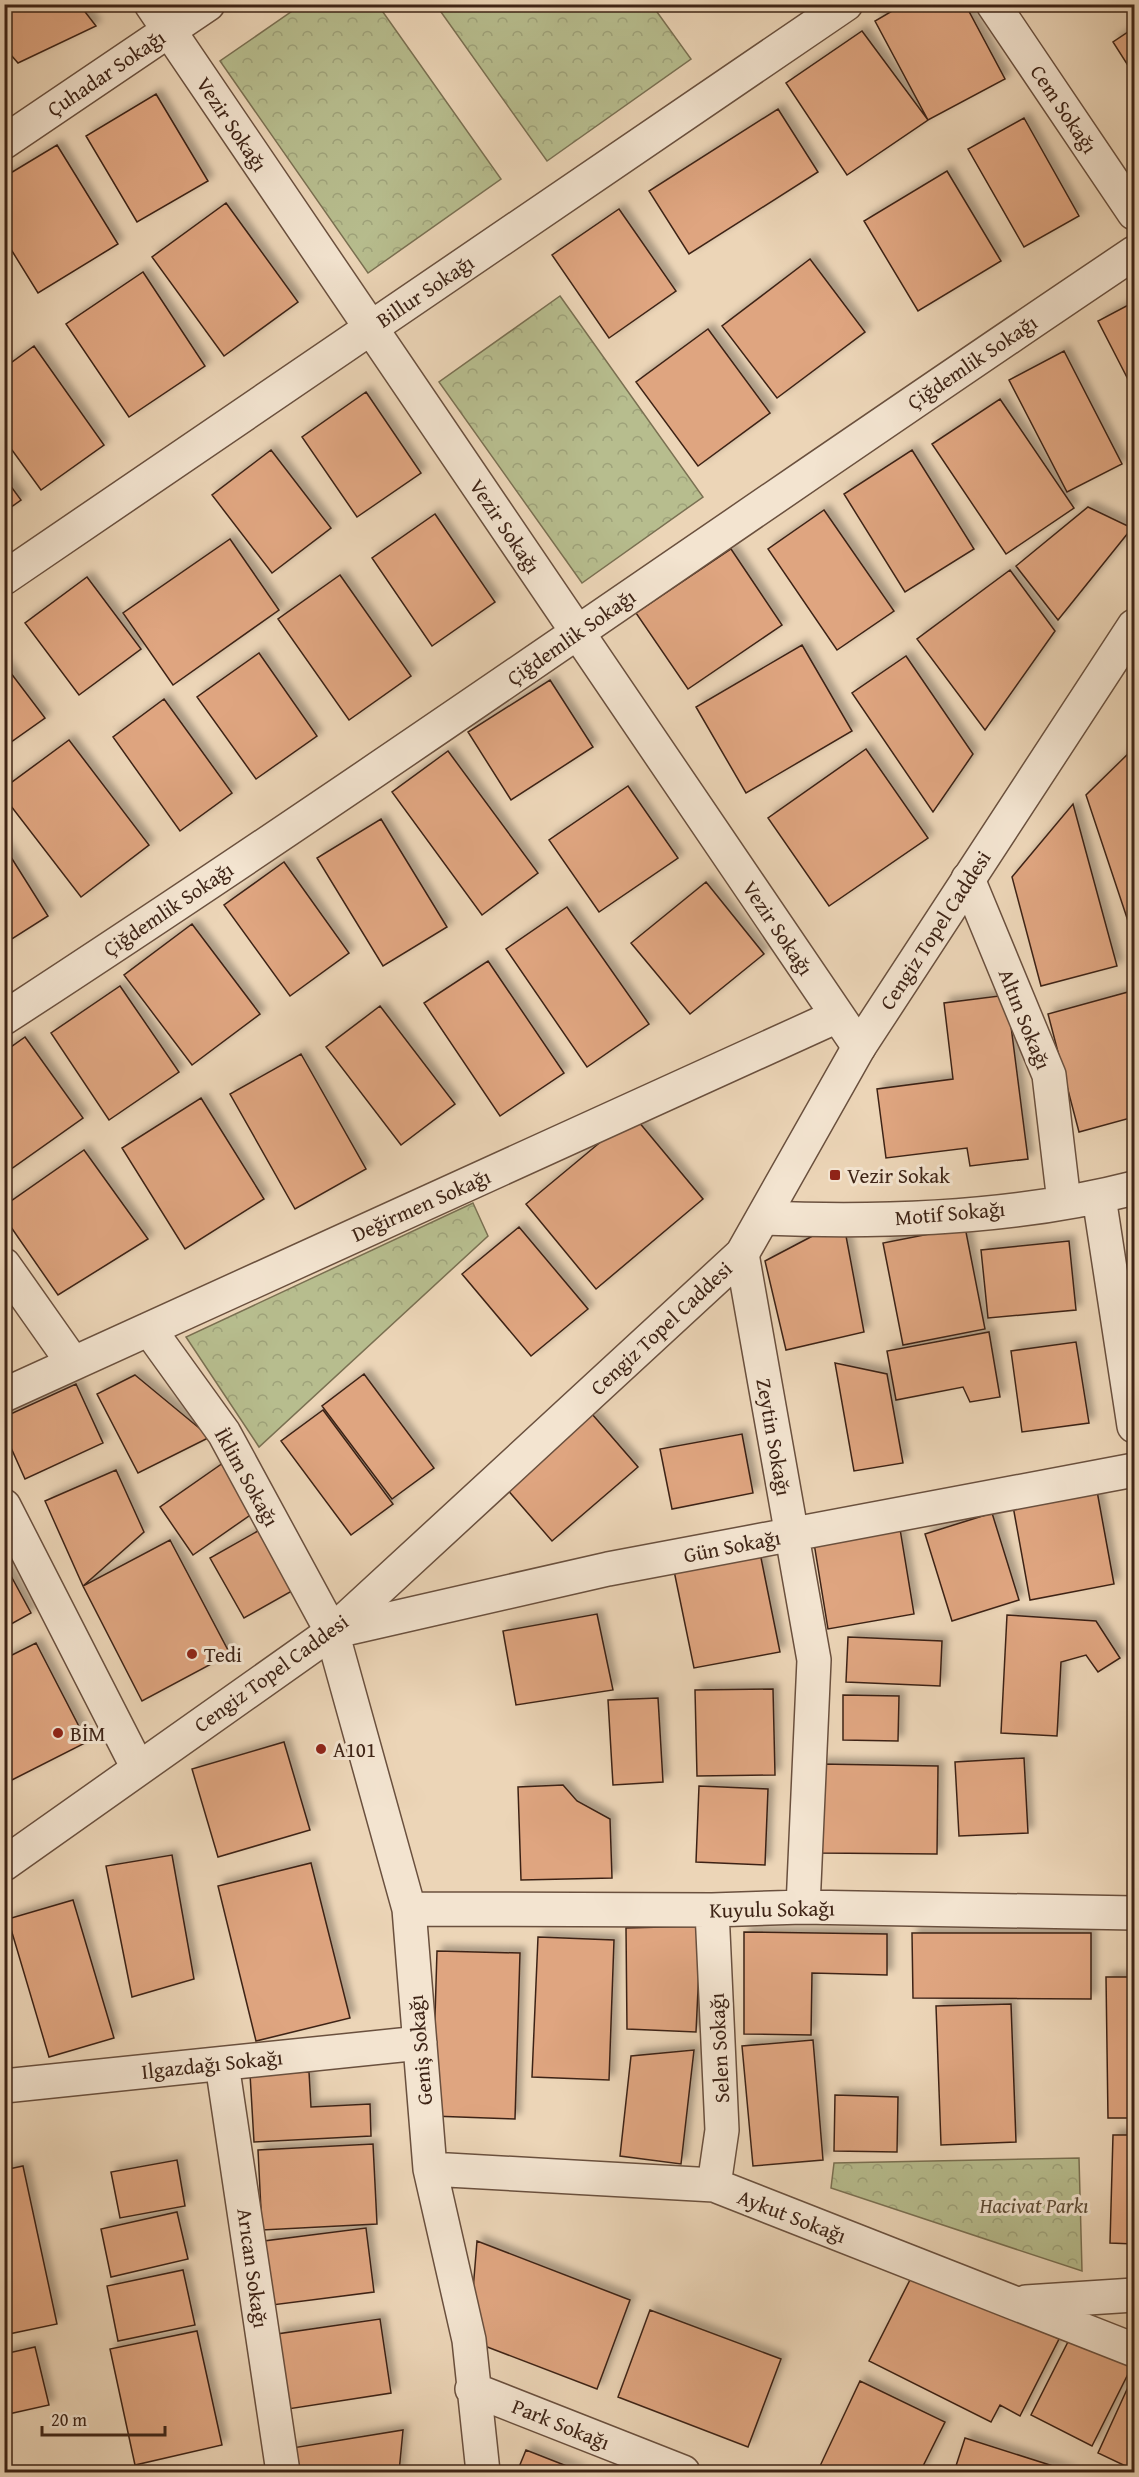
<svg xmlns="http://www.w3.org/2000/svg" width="1139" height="2477" font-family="'Gentium Book Plus',serif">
<defs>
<pattern id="park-crowns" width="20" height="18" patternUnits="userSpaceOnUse" patternTransform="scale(1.5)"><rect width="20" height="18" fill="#b7bd8e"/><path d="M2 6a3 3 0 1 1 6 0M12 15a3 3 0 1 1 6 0" fill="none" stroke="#9ea27a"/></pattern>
<filter id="shadow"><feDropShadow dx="5.5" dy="-5.5" stdDeviation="3" flood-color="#0004"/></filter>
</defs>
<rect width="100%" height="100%" fill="#ecd5b7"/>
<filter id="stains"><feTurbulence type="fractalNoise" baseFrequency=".00333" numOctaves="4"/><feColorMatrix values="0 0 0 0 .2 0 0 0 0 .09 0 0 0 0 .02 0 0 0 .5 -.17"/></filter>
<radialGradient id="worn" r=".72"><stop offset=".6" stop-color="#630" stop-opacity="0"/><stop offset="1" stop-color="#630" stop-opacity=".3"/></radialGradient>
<path fill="url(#park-crowns)" stroke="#7a7052" stroke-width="1.5" d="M301 5H378L501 179 368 273 220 61Z
M436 5H652L691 59 547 161Z
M560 296 703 497 582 583 439 382Z
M473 1203 488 1236 259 1447 186 1337Z
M1079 2158 1082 2271 831 2188 834 2163Z"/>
<path fill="#dfa580" stroke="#3e2416" stroke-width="1.5" filter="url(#shadow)" d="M4 4H79L96 26 18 63 4 47Z
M904 4H965L1005 79 928 120 875 21Z
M1134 28V75L1113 42Z
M862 31 928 120 847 175 786 83Z
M156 94 208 181 137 222 86 136Z
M778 109 818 172 689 254 649 191Z
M1024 118 1079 216 1024 247 968 149Z
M57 145 118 244 38 293 4 238V177Z
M947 171 1001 261 918 311 864 221Z
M226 203 298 302 224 356 152 257Z
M619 209 676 291 609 338 552 255Z
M810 259 865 332 777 398 722 326Z
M143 272 205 366 129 417 66 324Z
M1134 302V391L1098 321Z
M708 329 770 413 698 466 636 382Z
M34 346 104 445 41 490 4 439V368Z
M1064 351 1122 464 1067 492 1009 380Z
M366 392 421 473 357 517 302 437Z
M1000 399 1074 508 1006 554 932 444Z
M271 450 331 528 272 573 212 495Z
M912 450 974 549 905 592 844 494Z
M4 477 21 500 4 512Z
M1088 507 1132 528 1058 620 1016 566Z
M824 510 894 611 837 650 768 549Z
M435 514 495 602 432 646 372 558Z
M230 539 279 610 173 685 123 613Z
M731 549 782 625 688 689 636 613Z
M1010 570 1055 631 985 730 917 639Z
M340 575 411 676 349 720 278 619Z
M87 577 141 649 79 695 25 623Z
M802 645 852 731 746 793 696 707Z
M259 653 317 736 256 779 197 697Z
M906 656 973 754 933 812 852 693Z
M4 664 45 718 4 747Z
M550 680 593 747 511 800 468 732Z
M164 699 232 793 180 831 113 737Z
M69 740 149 845 81 897 4 797V788Z
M1134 748V922L1129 924 1086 795Z
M866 749 928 838 829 906 768 818Z
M448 751 538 873 482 915 392 792Z
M628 786 678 858 599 912 549 840Z
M1073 804 1117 966 1041 986 1012 877Z
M381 819 447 927 383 966 317 858Z
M4 846 48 916 4 944Z
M284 862 349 953 290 996 224 905Z
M706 882 764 954 690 1014 631 943Z
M567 907 649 1024 587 1067 506 949Z
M192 924 260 1014 192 1065 124 975Z
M488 961 564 1073 500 1116 424 1003Z
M120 986 179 1072 109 1120 51 1033Z
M1128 992 1134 1017V1117L1079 1132 1048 1014Z
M1007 995 1028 1159 970 1166 967 1148 886 1158 877 1089 953 1079 944 1003Z
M380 1006 455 1104 401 1145 326 1047Z
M25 1037 83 1118 4 1174V1052Z
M301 1054 366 1169 295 1209 230 1094Z
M201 1098 264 1199 185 1249 122 1148Z
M633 1115 703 1199 596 1289 526 1204Z
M84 1150 148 1239 58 1295 4 1217V1206Z
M843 1220 864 1332 786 1350 765 1261Z
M519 1227 588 1309 531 1356 462 1274Z
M965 1227 985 1329 903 1345 883 1243Z
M1069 1241 1076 1310 988 1318 981 1250Z
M989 1332 1000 1397 970 1402 963 1387 896 1400 887 1351Z
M1076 1342 1089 1423 1022 1432 1011 1351Z
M835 1363 887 1374 903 1463 854 1471Z
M364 1374 434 1468 392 1499 322 1406Z
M135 1375 210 1437 138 1473 97 1394Z
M76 1384 103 1443 25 1479 4 1432V1417Z
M323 1410 393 1504 351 1535 281 1441Z
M592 1414 638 1467 552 1541 506 1488Z
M742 1434 753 1493 672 1509 660 1449Z
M223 1463 256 1511 193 1555 160 1507Z
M116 1470 144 1532 83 1586 45 1501Z
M1095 1480 1114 1584 1030 1600 1011 1495Z
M992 1513 1019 1600 952 1621 925 1534Z
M265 1527 299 1587 244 1618 210 1558Z
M900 1529 914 1614 828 1629 814 1543Z
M170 1540 230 1654 142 1701 83 1586Z
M758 1543 780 1652 694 1668 672 1561Z
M4 1563 31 1613 4 1628Z
M597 1614 613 1690 516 1705 503 1631Z
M1007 1615 1096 1621 1120 1658 1098 1672 1086 1655 1061 1662 1057 1736 1001 1733Z
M848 1637 942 1641 940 1686 846 1682Z
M36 1643 87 1742 4 1784V1659Z
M773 1689 775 1775 697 1776 695 1690Z
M843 1695 899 1696 898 1741 843 1740Z
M658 1698 663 1782 613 1785 608 1700Z
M284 1742 310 1830 218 1857 192 1769Z
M1024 1758 1028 1833 959 1836 955 1762Z
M820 1764 938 1766 937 1854 819 1853Z
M563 1785 577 1801 610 1819 612 1878 521 1880 518 1787Z
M699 1786 768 1789 765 1865 696 1862Z
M172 1855 194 1979 132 1997 106 1866Z
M311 1863 350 2018 256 2041 218 1886Z
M73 1900 114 2038 49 2057 8 1919Z
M701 1926 696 2032 627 2029 626 1928Z
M744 1932 887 1934V1975L812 1973 811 2035 744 2034Z
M912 1933H1091V1999L913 1998Z
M538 1937 614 1940 609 2080 532 2077Z
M437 1951 520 1953 515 2119 432 2116Z
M1106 1977H1134V2118H1108Z
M1011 2004 1016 2142 941 2145 936 2006Z
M813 2040 823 2160 753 2166 742 2046Z
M694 2050 681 2164 620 2156 631 2056Z
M309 2072 311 2107 370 2104 371 2136 254 2142 250 2074Z
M835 2095 898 2097 897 2152 834 2151Z
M1113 2135H1134V2244L1110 2243Z
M373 2144 377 2224 262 2230 258 2150Z
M177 2160 185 2206 120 2218 111 2172Z
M23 2166 57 2324 4 2335V2170Z
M177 2212 188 2259 111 2277 101 2229Z
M366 2228 374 2292 272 2305 264 2241Z
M477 2241 630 2300 597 2389 469 2340Z
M917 2266 1059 2339 1020 2416 1000 2405 991 2422 869 2361Z
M183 2270 195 2325 118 2341 107 2286Z
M650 2310 781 2359 748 2447 618 2397Z
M380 2319 391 2393 288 2409 277 2334Z
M1074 2330 1134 2362 1092 2446 1031 2415Z
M197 2331 222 2445 135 2465 110 2349Z
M35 2347 49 2405 4 2415V2354Z
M1134 2374V2470L1098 2453Z
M860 2381 945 2422 920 2472H834L820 2466Z
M403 2430 399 2472H296L292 2448Z
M965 2438 1072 2472H954Z
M526 2450 582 2472H517Z"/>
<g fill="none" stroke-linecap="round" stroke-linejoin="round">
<g stroke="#6a503e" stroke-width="36">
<path id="minor" d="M151 4 859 1047
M993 4 1134 213
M4 142 208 4
M4 578 846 4
M968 879 1049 1075 1064 1202
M4 1018C386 769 757 506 1134 253
M1099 1197 1134 1426
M763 1218C884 1223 1018 1218 1134 1188
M742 1254 814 1660 803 1907
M4 1265 73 1363
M149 1329 224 1433 332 1632 409 1909 430 2169 469 2340 483 2472
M4 1395 837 1016
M4 1506 138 1768
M332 1632 608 1569 1134 1470
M409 1909 712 1910 803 1907 1134 1913
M712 1910 722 2130 714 2185
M222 2064 283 2472
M4 2086 420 2043
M430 2169 714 2185 1134 2350
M1026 2302 1134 2295
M472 2389 683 2472"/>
</g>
<g stroke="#6a503e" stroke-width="36">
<path id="tertiary" d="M4 1864 332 1632 742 1254 859 1047 1134 626"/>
</g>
<use href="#minor" stroke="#f3e4d0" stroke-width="33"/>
<use href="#tertiary" stroke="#f3e4d0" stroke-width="33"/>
</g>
<g fill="#8f2418" stroke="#f3e4d0" stroke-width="2">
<rect x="829" y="1169" width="12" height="12" rx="3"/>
<circle cx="192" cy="1654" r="6"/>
<circle cx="58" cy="1733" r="6"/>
<circle cx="321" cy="1749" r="6"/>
</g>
<g text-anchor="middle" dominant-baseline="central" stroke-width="6" stroke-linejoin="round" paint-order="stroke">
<g font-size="21" fill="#3e2416" stroke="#f3e4d0">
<text transform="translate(106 73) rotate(-34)">Çuhadar Sokağı</text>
<text transform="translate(1064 109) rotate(56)">Cem Sokağı</text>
<text transform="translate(232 124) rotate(56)">Vezir Sokağı</text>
<text transform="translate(425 291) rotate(-34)">Billur Sokağı</text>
<text transform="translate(972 362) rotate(-34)">Çiğdemlik Sokağı</text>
<text transform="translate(505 526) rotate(56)">Vezir Sokağı</text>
<text transform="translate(571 637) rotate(-35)">Çiğdemlik Sokağı</text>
<text transform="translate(168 909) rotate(-34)">Çiğdemlik Sokağı</text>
<text transform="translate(778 928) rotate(56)">Vezir Sokağı</text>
<text transform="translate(935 930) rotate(-57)">Cengiz Topel Caddesi</text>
<text transform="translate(1025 1019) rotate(68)">Altın Sokağı</text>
<text transform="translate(421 1205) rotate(-24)">Değirmen Sokağı</text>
<text transform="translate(950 1213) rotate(-5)">Motif Sokağı</text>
<text transform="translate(661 1328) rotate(-43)">Cengiz Topel Caddesi</text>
<text transform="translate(774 1437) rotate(80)">Zeytin Sokağı</text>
<text transform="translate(247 1477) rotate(61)">İklim Sokağı</text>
<text transform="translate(732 1546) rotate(-11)">Gün Sokağı</text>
<text transform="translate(271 1673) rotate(-36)">Cengiz Topel Caddesi</text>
<text transform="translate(772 1909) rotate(-1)">Kuyulu Sokağı</text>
<text transform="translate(719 2048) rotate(-93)">Selen Sokağı</text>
<text transform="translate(420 2050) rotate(-95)">Geniş Sokağı</text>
<text transform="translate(212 2064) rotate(-6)">Ilgazdağı Sokağı</text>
<text transform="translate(792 2216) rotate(21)">Aykut Sokağı</text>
<text transform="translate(253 2268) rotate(82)">Arıcan Sokağı</text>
<text transform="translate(561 2424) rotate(22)">Park Sokağı</text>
</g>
<g font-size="21" fill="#3e2416" stroke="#f3e4d0" text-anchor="start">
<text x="847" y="1175">Vezir Sokak</text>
<text x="204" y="1654">Tedi</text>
<text x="70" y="1733">BİM</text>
<text x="333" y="1749">A101</text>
</g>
<g font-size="21" font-style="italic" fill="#5c4a34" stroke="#f3e4d0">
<text x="1034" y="2205">Hacivat Parkı</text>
</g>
</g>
<rect width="1139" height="2477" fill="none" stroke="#ecd5b7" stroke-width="24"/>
<rect x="6" y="6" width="1127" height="2465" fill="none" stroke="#3e2416" stroke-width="3"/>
<rect x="12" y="12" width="1115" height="2453" fill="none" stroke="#3e2416" stroke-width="1.5"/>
<path d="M42 2426v9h123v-9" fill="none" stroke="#3e2416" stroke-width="3"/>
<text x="51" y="2426" font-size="18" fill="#3e2416" stroke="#f3e4d0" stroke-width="4.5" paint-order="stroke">20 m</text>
<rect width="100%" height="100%" filter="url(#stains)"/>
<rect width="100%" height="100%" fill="url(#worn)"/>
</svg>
